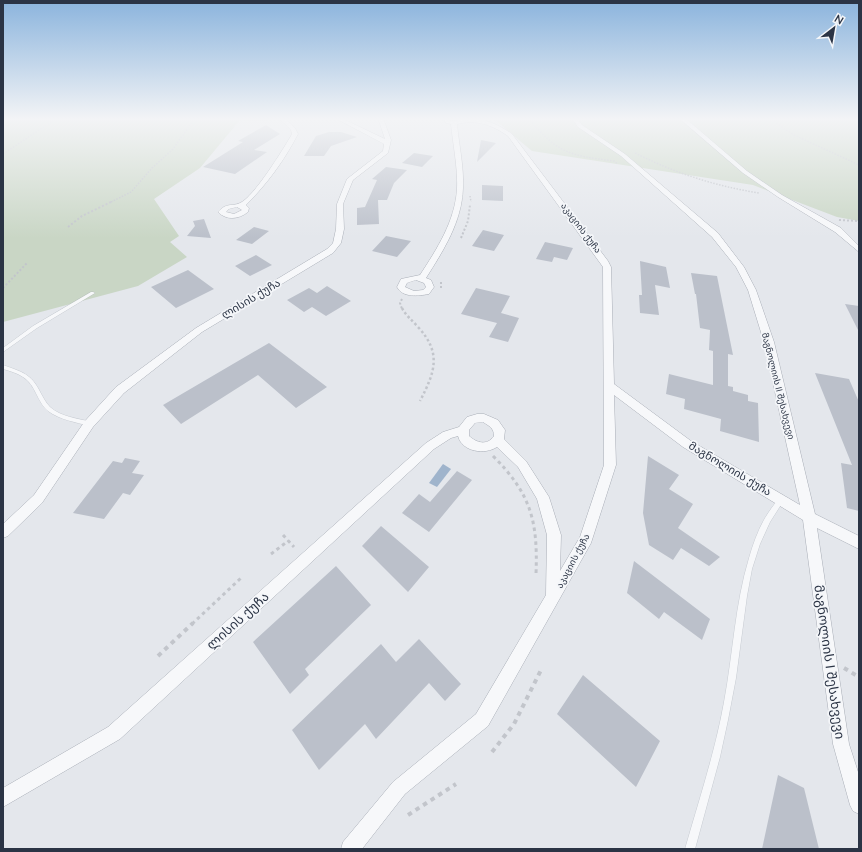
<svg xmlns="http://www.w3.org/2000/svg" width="862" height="852" font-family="'Nunito Sans','Noto Sans Georgian',sans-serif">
<rect width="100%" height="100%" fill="#e4e7ec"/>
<path fill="#c9d6c5" d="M3 118H264L265 121 240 120 200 168 154 199 179 236 170 242 187 257 138 286 3 322Z
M485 118H859V221L837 217 753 185 532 151 495 120Z"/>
<path fill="#9fb4cc" d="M443 464 451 469 437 487 429 483Z"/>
<path fill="#bbc0ca" d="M266 125 280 134 254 150 267 152 235 174 203 167 243 142 238 141Z
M329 132H341L357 137 331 146 324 156H304L316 136Z
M481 140 496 143 477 162Z
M414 153 433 156 422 167 402 163Z
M386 167 407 170 394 183 387 200H378L379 224 357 225V208L365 207 377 180 372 179Z
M482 185 503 186V201L482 200Z
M204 219 211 238 187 236 195 226 193 221Z
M254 227 269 231 252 244 236 240Z
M483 230 504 235 494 251 472 246Z
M386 236 411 241 397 257 372 251Z
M545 242 573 248 567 260 554 257 552 262 536 259Z
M256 255 272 265 250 276 235 266Z
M640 261 666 267 670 288 655 285 659 315 640 313 639 295H642Z
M188 270 214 289 176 308 151 287Z
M691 273 717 276 733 355 728 354V386L733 387V391L748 395V401L758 403 759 442 720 431 721 419 684 409 685 399 666 394 669 374 713 385V351L709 350 710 330 700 328 696 294H695Z
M327 286 351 301 326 316 312 307 304 312 287 300 309 288 317 293Z
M476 288 510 296 501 313 519 318 508 342 489 337 497 323 461 314Z
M845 304 859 306V332Z
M269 343 327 387 296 408 258 375 181 424 163 405Z
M815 373 849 379 859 402V511L847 508 841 463 852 465Z
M648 456 679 475 669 489 693 504 678 528 720 557 709 566 681 548 673 560 649 545 643 513Z
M125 458 140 461 132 473 144 475 130 495 123 493 104 519 73 513 113 461 122 463Z
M457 471 472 480 429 532 402 513 419 494 430 502Z
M381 526 429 567 408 592 362 546Z
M634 561 710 619 702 640 664 612 659 619 627 593Z
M336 566 371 605 305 669 309 675 290 694 253 642Z
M419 639 461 684 445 701 429 683 376 739 365 724 319 770 292 730 381 644 396 662Z
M583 675 660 741 636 787 557 714Z
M778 775 804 788 819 849H762Z"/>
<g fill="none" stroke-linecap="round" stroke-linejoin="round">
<g stroke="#a9aeb7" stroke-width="0.5">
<path id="service" d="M91 292H93L95 293 37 328 3 352V348L33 326Z
M3 365C19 371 30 373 38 388 42 395 45 402 50 407 61 417 77 418 91 422L92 424 91 426H89C76 422 60 420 48 411 37 402 36 385 23 377 17 373 10 371 3 369Z
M781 497 783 498 784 500 770 522 760 544 752 569 747 596 736 678 728 720 720 757 695 849H685C699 800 715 752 724 702 733 654 735 604 749 558 753 544 758 530 765 518 769 511 774 505 779 498Z"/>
</g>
<g stroke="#a9aeb7" stroke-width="1">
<path id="minor" d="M279 118H285L295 128 298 134C284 161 267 184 246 205L249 208 248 212C239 219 227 221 218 212 227 202 231 207 240 203 254 197 284 148 292 134L291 130ZM237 207 242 210 234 214 226 212 229 209Z
M335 118H341L385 139 378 118H383L391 140 388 153 353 180 343 204 344 229 341 243 333 253 202 332 124 393 93 427 42 503 8 536 3 538V524L34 495 85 421 116 387 196 328 327 249 333 243 336 229 337 204 347 179 383 151 384 144Z
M444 118H449L450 121C456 121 461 119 466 118 483 117 499 125 512 134L608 261 611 267 614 384 691 441 800 505 764 342 748 290 736 267 712 237 621 156 578 127 572 118H577L582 125 625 154 718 233 744 267 756 290 774 342 815 514 859 536V549L817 528 849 744 859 775V814L853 811 850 805 833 744 803 520 683 447 614 395 616 465 591 543 488 726 405 794 362 849H341L343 842 393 782 476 714 546 595 547 535 537 499 518 467 497 447C485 455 462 452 458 436L451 438 434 449 120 739 3 807V788L108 727 426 443 443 432 459 427 467 417 477 414H484L498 420 505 430 504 439 526 461 549 497 561 535 560 571 580 537 604 465 603 267 508 136C492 125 477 119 457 124 459 145 464 167 463 188 462 222 443 251 426 278L431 280 434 287 429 294C418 296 403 298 397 287L401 279 420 275C437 249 455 221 457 189 458 168 453 145 451 124L446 123ZM416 280 424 283 426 287 423 290 414 291 405 287 407 283ZM483 422C489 426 494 428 494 436 487 446 477 443 469 436V430L475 423Z
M679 118H685L747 171 782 195 841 228 859 246V252L835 232 778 197 743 173Z"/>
</g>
<path stroke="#c2c5cb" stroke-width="1.5" stroke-dasharray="1.5 1.5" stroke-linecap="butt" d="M528 118C559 154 568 155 614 161L618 164
M769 118 794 135 859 165
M595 126 594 122 599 118
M635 153C675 173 715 186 759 193
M3 154 57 118
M470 196 471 202
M111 202 131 192 152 168 173 149 193 121V118"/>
<path stroke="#c2c5cb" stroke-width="2" stroke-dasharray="2 2" stroke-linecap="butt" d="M839 220 859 221
M68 227 82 216 113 201
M461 238 468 221 470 205
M441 282V290
M3 288 27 263
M402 299 400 303 402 309"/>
<path stroke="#c2c5cb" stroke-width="2.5" stroke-dasharray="2.5 2.5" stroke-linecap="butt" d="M402 308C406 316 412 320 418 327 442 353 435 372 420 401"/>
<path stroke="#c2c5cb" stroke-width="3" stroke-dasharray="3.5 3.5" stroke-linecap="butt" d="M493 456C531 494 538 521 536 574
M283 535 294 547
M271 554 288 541
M192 624 241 578"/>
<path stroke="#c2c5cb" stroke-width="4" stroke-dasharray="4.5 4.5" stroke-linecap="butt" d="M158 656 193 623
M844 668 859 677
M492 752 514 724 541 670
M408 815 456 784"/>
<use href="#service" fill="#f7f8fa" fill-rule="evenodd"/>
<use href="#minor" fill="#f7f8fa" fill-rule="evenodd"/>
</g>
<linearGradient id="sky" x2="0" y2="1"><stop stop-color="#8bb4dd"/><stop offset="0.5" stop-color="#f3f4f6"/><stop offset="1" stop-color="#f3f4f6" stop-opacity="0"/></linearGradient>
<rect width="862" height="238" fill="url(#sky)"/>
<g text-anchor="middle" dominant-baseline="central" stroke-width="3.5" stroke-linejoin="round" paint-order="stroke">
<g font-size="9" fill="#2b3445" stroke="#f4f6f9">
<text transform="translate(581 228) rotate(53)">აკაციის ქუჩა</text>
<text transform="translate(778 386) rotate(76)">მაგნოლიის II შესახვევი</text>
<text transform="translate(573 561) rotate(-62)">აკაციის ქუჩა</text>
</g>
<g font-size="11" fill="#2b3445" stroke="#f4f6f9">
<text transform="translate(251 299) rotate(-31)">ლისის ქუჩა</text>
<text transform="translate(730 469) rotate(31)">მაგნოლიის ქუჩა</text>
</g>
<g font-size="13" fill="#2b3445" stroke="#f4f6f9">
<text transform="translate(238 621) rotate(-42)">ლისის ქუჩა</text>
<text transform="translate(829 662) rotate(82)">მაგნოლიის I შესახვევი</text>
</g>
</g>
<rect width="862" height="852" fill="none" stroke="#2b3445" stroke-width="8"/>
<g transform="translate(834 28) rotate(31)" stroke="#f4f6f9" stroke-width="3" paint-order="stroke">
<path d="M0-3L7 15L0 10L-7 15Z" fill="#2b3445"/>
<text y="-6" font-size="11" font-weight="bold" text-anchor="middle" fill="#2b3445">N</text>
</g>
</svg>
